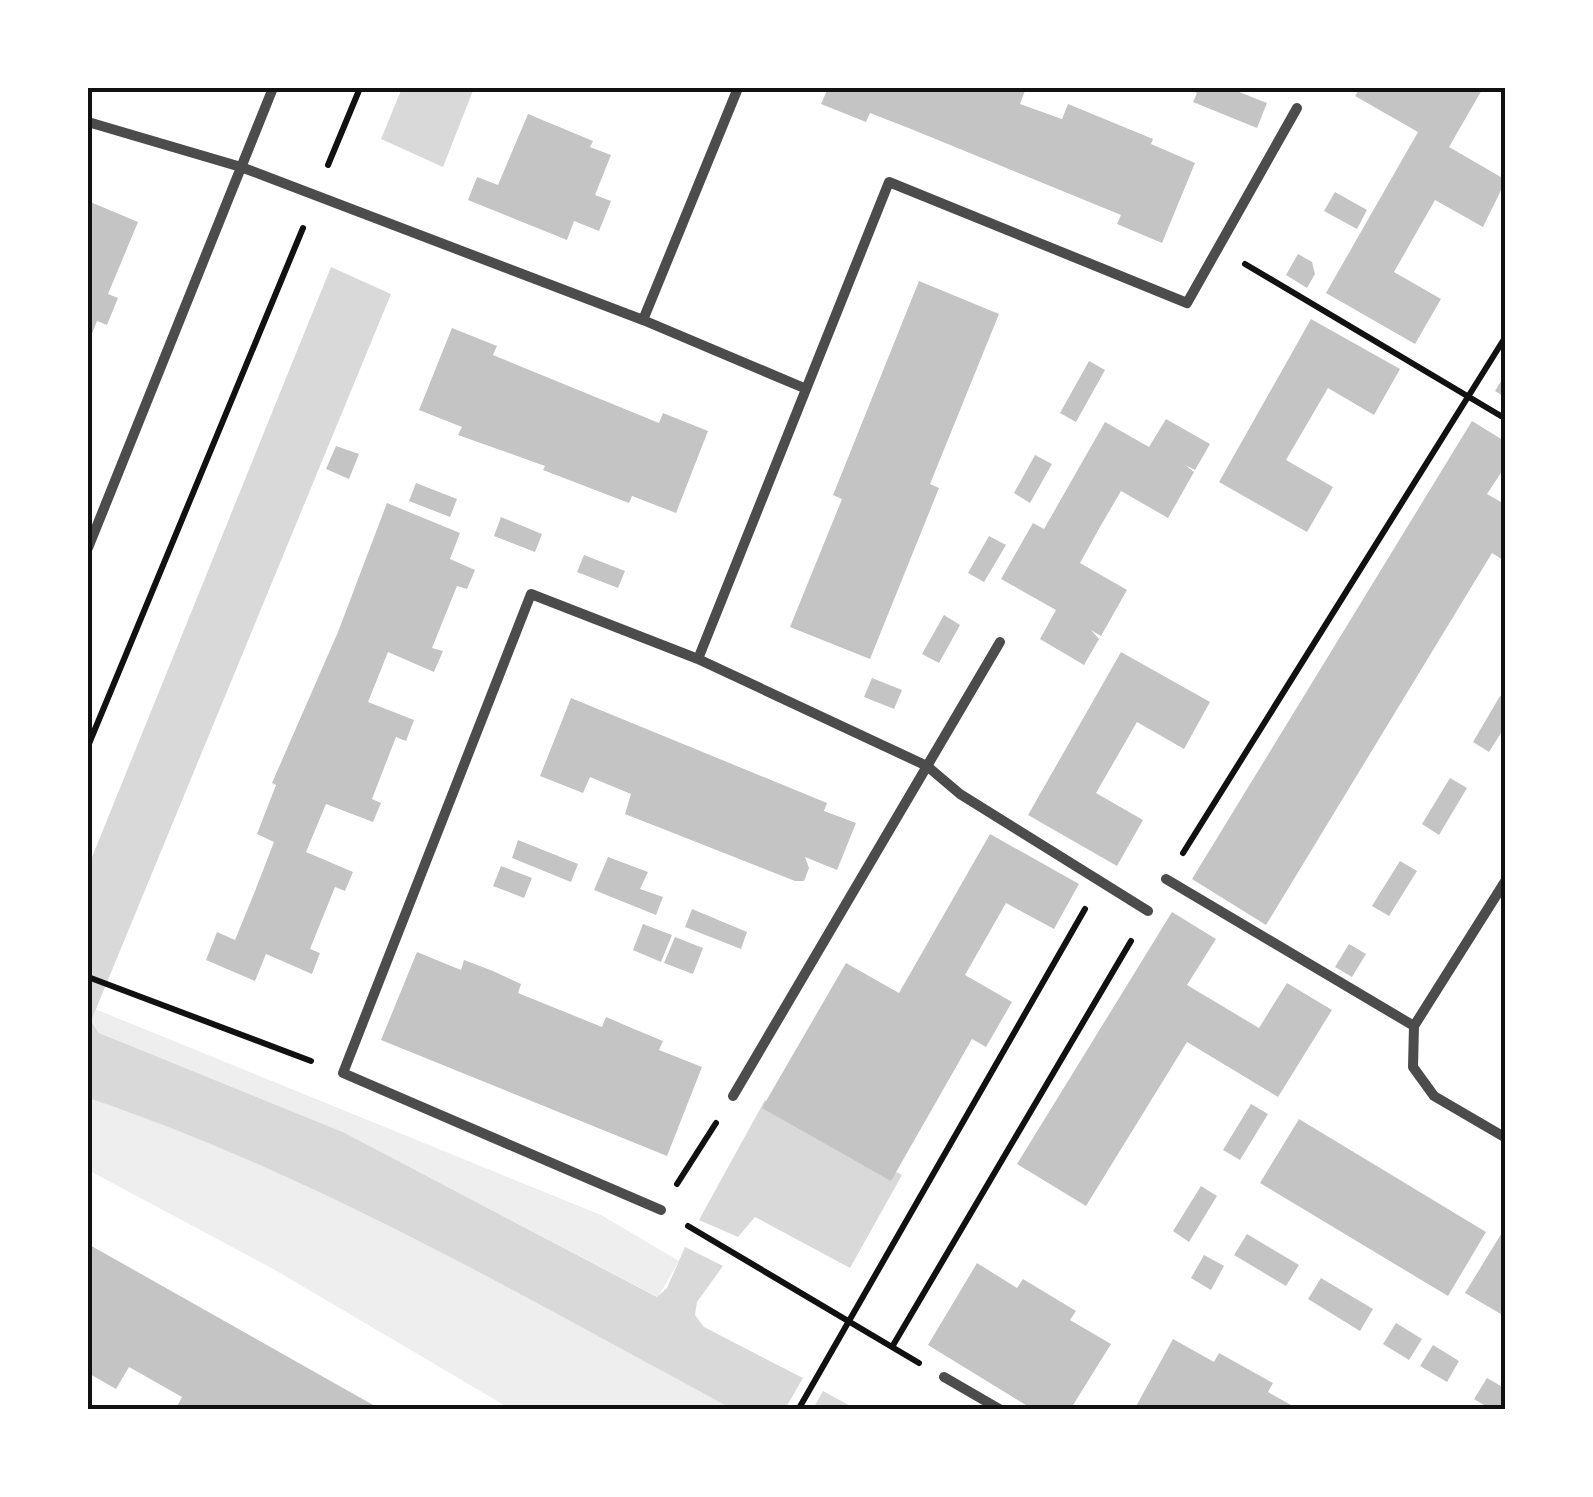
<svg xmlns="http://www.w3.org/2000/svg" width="1593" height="1497" font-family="'Alegreya Sans',sans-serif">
<rect width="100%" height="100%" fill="#fff"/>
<path fill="#eee" d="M95 1009 601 1215 679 1261 658 1297 343 1132 99 1033 91 1020Z
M88 1098C314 1174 522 1296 732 1409H511L275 1270 88 1170Z"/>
<path fill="#d9d9d9" d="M402 88H474L443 167 381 139Z
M331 267 391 294 91 1021 99 1033 343 1132 657 1297 667 1288 685 1247 723 1266 697 1302 695 1315 704 1327 803 1378 785 1409H732C522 1296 314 1174 88 1098V867Z
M765 1100 902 1175 850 1268 755 1217 738 1237 699 1220Z
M823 1391 856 1409H813Z"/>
<path fill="#c4c4c4" d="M828 88H1026L1020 104 1062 119 1068 104 1153 139 1151 144 1195 163 1162 243 1117 224 1121 215 911 129 870 113 866 122 821 104Z
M1185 88H1229L1267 103 1257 128 1193 102 1197 93Z
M1360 88H1483L1449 147 1506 180 1483 227 1435 200 1394 272 1441 299 1415 344 1326 293 1418 132 1355 96Z
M528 114 593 141 590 147 611 155 595 195 611 201 599 231 574 221 567 240 468 200 477 177 498 185Z
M1335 192 1367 210 1357 229 1324 211Z
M88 201 138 222 108 294 118 298 107 325 97 321 88 344Z
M1298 254 1312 262 1315 274 1307 288 1286 275Z
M919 281 999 314 930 484 939 488 870 659 790 627 842 499 833 495Z
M1311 319 1400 369 1374 415 1328 388 1286 460 1333 487 1307 532 1219 482Z
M452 328 497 346 493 355 659 423 663 413 708 431 676 513 632 496 629 503 543 470 545 466 458 435 462 427 419 410Z
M1089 361 1105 370 1076 422 1060 413Z
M1506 373V398L1495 391Z
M1166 419 1210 444 1195 470 1185 465 1194 472 1168 518 1121 491 1100 527 1080 563 1127 590 1101 636 1091 630 1099 639 1084 665 1040 639 1056 610 1001 579 1033 523 1044 529 1105 422 1149 447Z
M1472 421 1506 442V465L1487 494 1506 505V562L1492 553 1266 925 1192 879Z
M336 446 359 454 349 479 326 469Z
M1035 455 1052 464 1030 503 1014 493Z
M416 483 457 499 450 517 409 501Z
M387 503 460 533 450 559 475 570 467 589 457 586 432 648 443 651 434 672 388 652 368 702 414 720 406 741 396 737 372 799 381 803 373 822 326 804 306 852 353 872 345 891 335 887 310 949 320 953 312 974 266 954 255 981 206 960 217 932 235 940 255 891 274 842 257 834 276 785 272 783 338 632Z
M501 517 542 534 535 552 494 536Z
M989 536 1006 545 984 582 968 573Z
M584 555 625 571 618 588 577 572Z
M944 615 960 625 939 663 922 654Z
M1121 652 1210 702 1184 749 1137 722 1096 793 1143 820 1117 866 1028 815Z
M872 678 902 690 894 709 864 697Z
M1500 696 1506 699V725L1489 752 1473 742Z
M571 698 827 803 824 811 856 823 837 870 805 857 809 868 804 881H795L625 814 631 794 590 777 583 793 540 776Z
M1450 778 1467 788 1439 835 1422 824Z
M990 834 1079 884 1054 929 1006 903 965 975 1012 1002 986 1047 972 1039 891 1181 762 1108 846 963 899 993Z
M518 840 578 864 571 882 512 858Z
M608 857 648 872 640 889 663 897 656 915 594 890Z
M1400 861 1417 871 1389 916 1372 906Z
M501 866 532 878 524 898 493 886Z
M692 909 747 932 741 949 685 927Z
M1172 912 1216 939 1187 985 1259 1028 1287 983 1332 1010 1278 1097 1187 1042 1086 1206 1017 1164Z
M643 924 672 935 661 962 633 950Z
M675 937 703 948 693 974 664 963Z
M1349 944 1366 954 1352 977 1335 967Z
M417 952 461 970 464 960 493 971 521 984 518 993 602 1027 606 1017 634 1029 663 1041 659 1050 702 1067 667 1156 381 1040Z
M1251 1104 1268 1114 1240 1160 1223 1150Z
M1299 1119 1486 1232 1448 1296 1260 1183Z
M1201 1186 1217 1196 1189 1242 1173 1231Z
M1506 1226V1317L1465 1293Z
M1247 1234 1299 1265 1286 1286 1234 1255Z
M88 1244 251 1336 382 1410H175L182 1397 129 1367 116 1389 88 1373Z
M1204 1255 1224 1266 1211 1290 1191 1278Z
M977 1263 1017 1288 1023 1279 1076 1311 1070 1320 1111 1344 1070 1410H1034L928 1345Z
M1321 1278 1373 1309 1360 1331 1308 1299Z
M1396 1323 1422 1339 1409 1360 1383 1344Z
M1173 1339 1214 1362 1219 1353 1273 1383 1268 1392 1300 1410H1134Z
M1433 1345 1459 1361 1447 1382 1420 1366Z
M1487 1378 1506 1389V1410H1492L1474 1399Z"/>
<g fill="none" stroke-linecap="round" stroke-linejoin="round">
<path stroke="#111" stroke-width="6" d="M328 165 360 88
M1245 264 1506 419
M88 746 303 228
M1183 853 1506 336
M88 977 311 1061
M677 1184 716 1123
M688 1226 919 1363
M892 1347 1131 941
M798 1410 1085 909"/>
<path stroke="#4c4c4c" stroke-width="10" d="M88 122 241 167 643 320 804 388
M643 320 738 88
M88 548 273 88
M698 659 889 182 1187 303 1297 108
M1166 879 1414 1026
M1506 880 1414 1026 1413 1067 1434 1096 1506 1138
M733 1096 1000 642
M661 1210 343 1073 531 594 698 659 927 766 960 794 1148 911
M944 1377 1001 1410"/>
</g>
<rect width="1593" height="1497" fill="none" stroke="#ffffff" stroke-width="180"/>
<rect x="90" y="90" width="1413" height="1317" fill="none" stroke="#111" stroke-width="4"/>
</svg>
